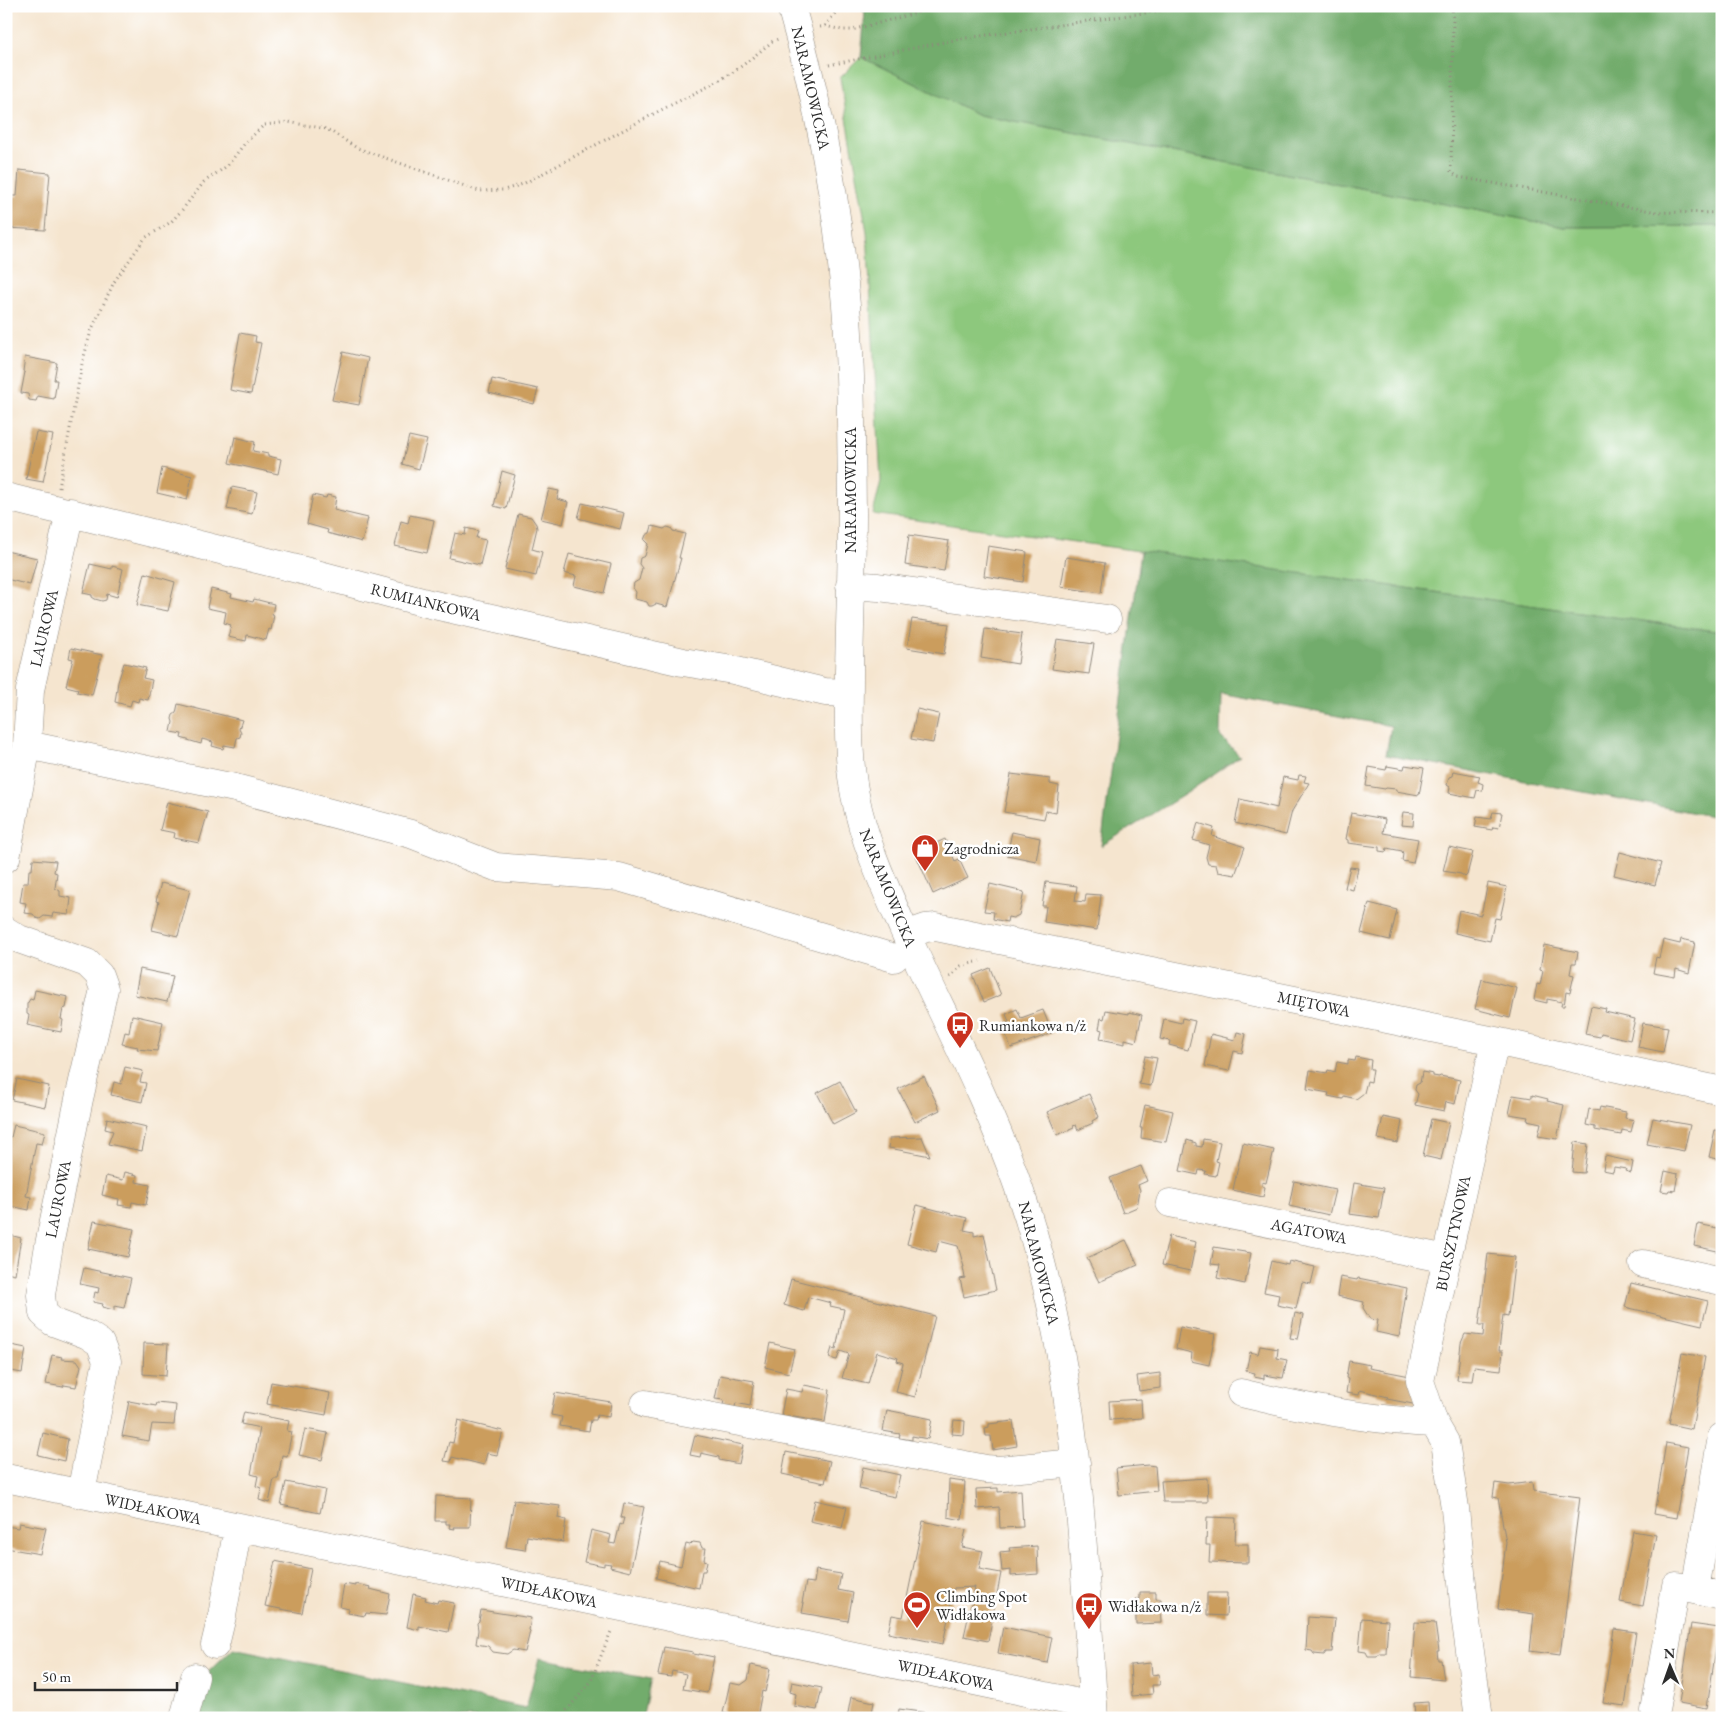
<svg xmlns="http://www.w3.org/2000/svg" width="1728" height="1724" font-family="'EB Garamond',serif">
<rect width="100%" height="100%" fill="#fff"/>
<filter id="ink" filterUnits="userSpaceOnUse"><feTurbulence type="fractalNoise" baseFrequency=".02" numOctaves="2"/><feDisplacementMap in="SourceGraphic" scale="10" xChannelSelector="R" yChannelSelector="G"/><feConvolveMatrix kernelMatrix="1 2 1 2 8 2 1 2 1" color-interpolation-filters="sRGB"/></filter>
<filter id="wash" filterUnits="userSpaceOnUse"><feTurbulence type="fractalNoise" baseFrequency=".0096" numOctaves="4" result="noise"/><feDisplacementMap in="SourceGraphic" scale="20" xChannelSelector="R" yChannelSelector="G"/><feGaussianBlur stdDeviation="1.12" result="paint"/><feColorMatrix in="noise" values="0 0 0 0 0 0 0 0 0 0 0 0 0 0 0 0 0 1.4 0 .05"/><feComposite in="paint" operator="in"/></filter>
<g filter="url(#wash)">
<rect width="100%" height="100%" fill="#f5e5cf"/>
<path fill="#8dc87d" stroke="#5c7a54" d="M861 57 979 115 1564 227 1722 226V632L873 514 881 481 867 232 840 78Z"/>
<path fill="#72ac6c" stroke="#4e6c4c" d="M857 6H1722V226L1564 227 979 115 861 57 865 12Z
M1141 551 1722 632V818L1386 755 1391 726 1221 694 1220 736 1240 756 1187 793 1101 846Z
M233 1648 526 1708 539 1658 651 1679 642 1718H193L207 1673Z"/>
<g id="blocks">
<path fill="#cb9d5d" d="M19 170 50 173 45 230 6 228V196H17Z
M240 333 256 336 255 342 261 343 251 394 230 390Z
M343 352 368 358 359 405 332 400Z
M25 357 57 363 54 380H57L54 399 38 396 36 401 29 400 28 394 21 393 25 372 23 371Z
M492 379 538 389 534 404 489 393Z
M36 432 53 435 43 482 26 479Z
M409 436 427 440 419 469 402 464Z
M235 437 255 442 253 451 268 454V456L281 459 278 474 229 463Z
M162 468 192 476 187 500 157 493Z
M502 471 515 475 506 509 494 506Z
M232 487 257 492 252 514 227 509Z
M549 489 559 491 557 499 568 502 563 524 541 519Z
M313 495 326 498 327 495 336 497 334 510 368 518 362 542 327 533 328 530 307 524Z
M582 503 624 513 620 529 578 518Z
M518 514 531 517 536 524 537 528 532 549 542 552 536 576 505 569Z
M410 515 434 520 427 553 395 546 401 521 408 523Z
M652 526 664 529 667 527 671 528 673 531 685 534 679 558H681L667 607 656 604 652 606H649L647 602 635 599 636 592 633 588 634 583 639 580 642 568 639 564 640 558 645 556 648 544 644 540 646 535 650 533Z
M466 528 478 531 476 538 486 540 480 565 449 558 455 533 465 535Z
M909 535 949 541 944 571 905 565Z
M988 546 1027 552 1023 582 984 576Z
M6 551 37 558 30 585 6 579Z
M569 554 611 564 604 593 574 586 576 576 564 573Z
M1066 557 1105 563 1101 593 1061 587Z
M90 564 112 569V566L123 569 117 597 107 594 106 600 102 601 95 599 92 597V595L83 593Z
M145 573 175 582 168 611 137 605Z
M211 589 232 594 231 597 253 602 254 599 274 604 272 615H274L271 630 269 629 266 640 247 635 246 641 228 637 231 625 224 623 226 612 207 608Z
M912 619 949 624 944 654 907 648Z
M985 629 1022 634 1018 664 981 658Z
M1057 639 1094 644 1089 674 1052 669Z
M71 648 102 655 92 695 77 692 78 689 66 686 73 659 69 658Z
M124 663 146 668 143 678 152 680 148 700 139 698 138 702 132 700 130 706 115 702 118 682Z
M178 704 242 720 239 729 241 733 240 737 237 738 235 747 224 745 223 749 212 746 213 742 202 739 201 744 181 738 182 734 171 732 173 722 172 719 173 715 176 713Z
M917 709 939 714 933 743 911 739Z
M1405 765 1424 768 1419 795 1396 791V789L1386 788 1385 789 1366 786 1369 767 1386 770 1387 766 1404 769Z
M1453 771 1480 776 1478 782 1483 784 1482 791 1477 790 1475 798 1449 793 1450 787 1447 785 1449 777 1452 776Z
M1011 774 1050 779V784L1059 786 1056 813 1046 811 1044 819 1004 812Z
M1299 775 1306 776 1304 782 1309 783 1292 811 1286 835 1235 823 1240 799 1277 808 1283 777 1298 780Z
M167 802 208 812 199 843 174 838 175 833 160 830Z
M1403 812 1414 813 1413 826 1401 825Z
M1493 812 1502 813 1499 828 1493 827 1492 830 1475 827 1477 817 1491 819Z
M1351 813 1385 819 1383 833 1418 839 1413 863 1402 861 1403 854 1402 851 1387 848 1386 852 1379 851V847L1348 843V840L1346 839Z
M1198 823 1214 828 1212 836 1245 847 1235 875 1218 872 1216 865 1208 864 1206 857 1209 845 1193 840Z
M1012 832 1040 838 1036 861 1007 855Z
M945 839 955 861 959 859 968 878 933 894 915 853Z
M1449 847 1473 852 1467 875 1465 877 1461 874 1443 871Z
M1620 852 1661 863 1655 885 1614 875Z
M33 859 56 861 54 872 57 873 55 888 60 891V896L71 898 69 915 53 913 52 917 44 916 40 919 36 918 33 914 24 913 26 903 20 902 23 883H28L29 870H32Z
M1350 867 1358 868 1353 890 1345 888Z
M1046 882 1077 886 1075 901 1085 902 1086 894 1101 895 1097 930 1044 922 1046 906H1042Z
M161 883 190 890 178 936 152 930 159 902 156 901Z
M1488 883 1507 887 1500 919 1495 918 1490 941 1455 933 1459 910 1481 915Z
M990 884 1024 892 1019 915 1013 918 1008 917 1007 922 993 919 994 912 984 911Z
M1369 903 1397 910 1390 940 1361 933Z
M1681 939 1695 942 1689 973 1676 969 1675 977 1653 973 1656 957 1659 958 1663 940 1680 944Z
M1544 945 1578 952 1576 963H1572L1570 974 1574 975 1570 993 1566 992 1564 1006H1561L1562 1002 1547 999V1003L1534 1000 1537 984 1540 985 1543 971 1540 970Z
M990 968 1001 995 984 1002 973 975Z
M140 969 173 976 167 1002 135 995Z
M1482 979 1517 988 1510 1018 1475 1009Z
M35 990 68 997 66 1008 63 1009 61 1019 63 1020 61 1032 27 1025 29 1015 27 1014V1004L30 999 33 1000Z
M1591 1006 1606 1009 1605 1012 1635 1019 1630 1040 1601 1033 1600 1037 1585 1034Z
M1017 1009 1021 1018 1043 1010 1052 1033 1011 1048 1002 1025 1009 1022 1006 1014Z
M1106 1010 1129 1014V1012L1142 1015 1136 1042 1125 1039V1044L1100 1039 1102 1030 1099 1029 1101 1018 1104 1019Z
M132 1015 163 1022 157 1051 137 1049 138 1047 122 1044 125 1032 129 1033Z
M1182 1018 1195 1021 1188 1050 1169 1045 1170 1041 1160 1039 1164 1019 1181 1023Z
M1643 1023 1668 1027 1663 1052 1638 1047Z
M1237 1032 1246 1034 1242 1053 1234 1051 1229 1071 1205 1066 1211 1034 1235 1040Z
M1145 1056 1157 1058 1151 1086 1139 1084Z
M1356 1057 1371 1060 1370 1069H1373L1371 1082 1367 1081 1364 1093 1356 1099 1344 1096 1343 1099 1328 1096 1329 1093 1307 1089 1310 1070 1327 1073 1328 1070 1335 1072 1337 1062 1348 1064V1060L1355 1061Z
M125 1067 143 1071 140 1082 146 1083 142 1102 111 1095 114 1082 121 1084Z
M1422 1072 1433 1074V1076L1439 1077 1440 1076 1460 1080 1455 1104 1446 1102 1444 1111 1415 1105 1418 1094 1415 1090 1416 1085 1420 1083Z
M924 1076 940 1110 915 1122 898 1089Z
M17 1079 49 1086 45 1107 12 1100Z
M840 1081 856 1112 833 1124 817 1093Z
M1089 1094 1099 1117 1092 1121 1093 1123 1078 1130 1076 1125 1073 1126 1074 1128 1057 1135 1047 1112Z
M1513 1095 1532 1098V1095L1548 1099 1547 1101 1564 1105 1557 1139 1538 1136 1541 1123 1527 1120 1528 1117 1509 1114Z
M1145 1105 1173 1111 1166 1142 1141 1138 1142 1128H1140Z
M1600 1107 1626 1112 1625 1118 1634 1120 1631 1132 1622 1130 1621 1135 1595 1130V1127L1586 1125 1589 1109 1599 1111Z
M1383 1117 1402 1121 1398 1143 1378 1139Z
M107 1118 147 1127 142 1151 108 1144 113 1131 105 1129Z
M1653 1118 1690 1125 1684 1151 1647 1144Z
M1431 1119 1449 1123 1441 1160 1423 1156Z
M14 1125 45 1132 42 1144 36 1143 31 1169 26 1196 31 1197 29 1210 6 1205V1135L11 1137Z
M1715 1130 1722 1131V1160L1709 1157Z
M922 1137 930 1156 889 1148 890 1138Z
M1203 1139 1220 1142 1216 1161 1219 1162 1216 1176 1205 1174 1206 1171 1199 1170 1198 1175 1180 1171 1187 1140 1196 1143V1146L1202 1147Z
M1575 1142 1588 1144 1584 1173 1572 1172Z
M1243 1143 1274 1150 1266 1183 1262 1182V1186L1265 1187 1263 1197 1233 1190Z
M1605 1156 1633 1162 1631 1173 1625 1171 1626 1169 1614 1167 1613 1172 1603 1170Z
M1141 1166 1147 1181 1138 1185 1140 1190 1137 1207 1123 1213 1110 1178Z
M1665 1171 1678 1174 1675 1191 1669 1190 1668 1192 1661 1191Z
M125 1172 137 1175 136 1182 150 1185 146 1205 132 1202 131 1207 118 1205 119 1199 102 1195 106 1176 123 1180Z
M1294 1181 1335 1190 1329 1215 1289 1206Z
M1354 1183 1384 1188 1379 1218 1349 1214Z
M917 1205 967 1218 964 1230 974 1232V1236L984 1234 996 1290 964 1297 960 1279 965 1278 963 1267H964L958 1246 939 1241 936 1252 907 1244Z
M94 1221 134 1229 128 1257 88 1249Z
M1698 1224 1722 1229V1252L1694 1246Z
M6 1234 21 1238 15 1274 6 1272Z
M1169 1236 1196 1242 1190 1271 1162 1265Z
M1126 1240 1138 1265 1099 1282 1087 1258Z
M1214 1247 1251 1253 1245 1284 1217 1278 1220 1265 1211 1264Z
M1488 1254 1515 1257 1508 1316 1503 1315 1499 1351H1503L1501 1370 1474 1367 1472 1381 1457 1380 1461 1343 1465 1334 1483 1336 1484 1325H1479Z
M1271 1261 1288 1265 1289 1261 1315 1267 1311 1284 1302 1282 1296 1309 1277 1305 1279 1295 1264 1292Z
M84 1268 131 1278 124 1308 114 1306V1310L102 1307 103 1304 93 1302 95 1292 98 1293 99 1288 80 1284Z
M1340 1277 1357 1280 1358 1278 1407 1288 1399 1337 1376 1332 1378 1320 1370 1319 1363 1308 1364 1302 1337 1296Z
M791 1279 935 1316 915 1397 896 1392 903 1363 897 1361 898 1358 877 1352 868 1384 842 1378 849 1354 840 1351 837 1360 829 1358 832 1348 836 1349 844 1309 830 1306 831 1303 808 1297 804 1311 784 1305Z
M1631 1283 1708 1301 1702 1325 1625 1307Z
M1295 1313 1303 1315 1298 1339 1290 1338Z
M1180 1327 1215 1334 1209 1365 1191 1361 1192 1353 1176 1349Z
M144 1343 168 1344 166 1376 143 1374Z
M770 1343 795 1349 789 1373 765 1367Z
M6 1344 26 1348 22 1373 6 1370Z
M1260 1346 1278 1349 1277 1358 1287 1360 1283 1378 1264 1375V1379L1254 1377 1255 1373 1246 1371 1250 1352 1258 1354Z
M1682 1353 1705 1357 1692 1429 1669 1424Z
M52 1355 62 1357 61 1359 77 1360 81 1366 76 1387 64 1385 63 1387 46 1384Z
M1349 1361 1370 1365 1369 1368 1415 1377 1418 1405 1387 1399 1388 1397 1360 1390 1359 1395 1346 1393 1348 1379 1346 1378Z
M1160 1373V1388L1139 1391 1137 1376Z
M720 1375 754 1381 750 1406 736 1403 735 1407 723 1405 724 1400 715 1399Z
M271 1382 330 1393 326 1415 267 1404Z
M804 1385 830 1390 825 1422 781 1415 786 1389 802 1392Z
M555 1393 611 1402 609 1417 597 1415 596 1420H591L589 1431 560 1426 562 1417 551 1415Z
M1141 1399 1142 1418 1110 1420 1109 1401Z
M129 1401 156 1406 157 1403 176 1405 174 1425 152 1424 149 1441 122 1436Z
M887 1410 932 1419 928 1439 912 1436V1440L899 1438 900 1434 883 1431Z
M244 1412 289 1421 287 1431 292 1432 287 1456 282 1455 278 1479H274L269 1503 259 1500 261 1488 256 1486 258 1476 251 1474 260 1428 241 1424Z
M458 1420 503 1431 497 1455 487 1453 484 1465 452 1457 451 1462 444 1461 449 1442 453 1443Z
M954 1420 965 1421 964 1435 952 1434Z
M1013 1421 1017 1446 993 1450 991 1436H986L985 1428 989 1427V1424Z
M305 1429 328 1433 322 1460 299 1455Z
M43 1433 68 1439 64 1461 38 1455Z
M695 1435 743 1445 739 1464 719 1460V1457L701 1453 700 1457 690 1455Z
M1666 1443 1688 1447 1676 1518 1654 1514Z
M786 1452 830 1461 825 1483 782 1474Z
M1148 1465 1155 1466 1157 1491 1119 1495 1116 1468Z
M863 1467 900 1475 895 1497 859 1489Z
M1207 1478 1208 1502H1163L1161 1481Z
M949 1480 965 1482 962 1520 948 1517Z
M286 1482 325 1490 320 1513 281 1505Z
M1532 1482 1533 1491 1580 1497 1560 1655 1530 1651 1534 1614 1498 1609 1506 1542 1498 1498 1493 1497 1495 1483 1509 1485Z
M998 1488V1492L1021 1490 1023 1527 1000 1528 999 1507 977 1509 976 1489Z
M436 1496 471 1498 470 1527H454L455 1529 449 1528 450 1524H446V1521H435Z
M514 1500 560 1506 558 1518 566 1520 563 1542 527 1536 525 1550 506 1547Z
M815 1500 847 1507 842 1528 810 1521Z
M624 1503 644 1507 630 1572 610 1567 611 1564 604 1563V1566L584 1562 591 1530 611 1535 609 1543 615 1544 620 1524 622 1525 624 1518H621Z
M1207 1517 1236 1518 1235 1544H1248V1563L1209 1562 1210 1545H1206Z
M923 1521 966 1530 962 1547 983 1551 979 1569 1001 1573 988 1641 964 1636 975 1587 954 1588 943 1644 888 1633 892 1615 903 1617Z
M19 1523 46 1528 40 1554 6 1548V1526L18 1528Z
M1633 1531 1656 1535 1643 1606 1620 1602Z
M693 1542 700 1543 702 1548H706L704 1560 707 1561 705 1571H702L699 1588 656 1578 660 1561 681 1566 686 1544 690 1545Z
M1037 1546 1038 1574 1011 1576V1570L1002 1571 1000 1552 1010 1551 1009 1548Z
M275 1561 311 1569 302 1613 265 1606Z
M816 1570 841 1574 838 1590 853 1593 848 1621 802 1613 804 1603H802L806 1582 814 1583Z
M344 1584 355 1586V1584L371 1587 370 1589 390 1594 386 1615 366 1613 365 1616 348 1613 349 1609 340 1607Z
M1140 1592H1156V1599H1161L1162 1623 1136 1624V1599H1140Z
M1207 1593H1227L1226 1616 1207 1615Z
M413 1594 426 1597 425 1600 437 1603 438 1600 454 1603 448 1632 419 1626V1630L407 1627Z
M481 1610 531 1618 529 1630 530 1631 525 1652 513 1650 507 1654 493 1652 488 1646 476 1644 478 1630 477 1623 479 1621Z
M1308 1617 1335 1619 1332 1652H1326L1324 1655 1314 1654 1312 1651 1306 1650Z
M1362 1618 1388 1620 1386 1653H1379L1377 1656H1368L1366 1652 1359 1651Z
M1415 1622 1435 1623 1439 1651H1437L1438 1660H1441L1444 1680 1411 1677Z
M1691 1624 1719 1628 1707 1708 1679 1703Z
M1003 1627 1052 1637 1047 1663 998 1653Z
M1614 1629 1636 1632 1625 1706 1603 1703Z
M664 1647 693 1652V1654L699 1655V1654L714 1657 707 1693 683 1689 686 1674 672 1671 671 1677 658 1675Z
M1151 1663 1152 1675 1159 1674 1160 1685H1152L1153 1694 1132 1696 1130 1665Z
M751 1665 770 1669 765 1692 762 1691 757 1718H735V1716L723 1713 730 1683 741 1685 748 1680Z
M792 1682 822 1688 817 1710 794 1706 796 1694 790 1692Z
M851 1697 874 1702 871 1718H847Z
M1428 1702 1429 1718H1415L1414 1703Z
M899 1709 928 1713 927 1718H898Z"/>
</g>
</g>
<g filter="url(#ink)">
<use href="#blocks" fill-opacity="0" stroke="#90887d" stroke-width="1"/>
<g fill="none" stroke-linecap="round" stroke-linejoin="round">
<g stroke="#90887d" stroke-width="29">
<path id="minor" d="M791 6C817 97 835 189 844 284 852 359 851 437 852 513 852 566 850 619 849 672 849 713 847 755 855 795 864 842 884 885 903 928 942 1014 987 1097 1018 1186 1078 1357 1082 1539 1094 1718
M6 497 309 572 430 604 683 662 733 670 825 692 849 693
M70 512 30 690 27 745 235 788 411 834 496 867 619 877 894 958
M850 585 878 587 1107 619
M6 858 27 745
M6 931 19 939 87 963 99 975 104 989 79 1099 49 1245 41 1295 43 1313 53 1322 88 1335 100 1343 107 1361 81 1493
M906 935 926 928 936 927 1495 1041 1722 1091
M1170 1203 1447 1259
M1643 1264 1722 1281
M1241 1393C1304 1408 1369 1420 1434 1423
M645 1404 986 1469 998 1470 1076 1463
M6 1478 1093 1706
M1695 1590 1722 1437
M215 1645 222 1616 238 1527
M1655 1711 1676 1586 1722 1596
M184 1718 195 1677
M1479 1718 1465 1615 1455 1508 1445 1442 1434 1423 1420 1381 1495 1041"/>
</g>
<path stroke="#90887d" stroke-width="3" stroke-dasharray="1 4" stroke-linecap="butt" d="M1452 6 1453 18 1451 172 1458 177 1657 212 1722 213
M825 26 842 30H852L920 12 948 6
M820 27 825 26 841 6
M829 65 959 39 1194 6
M59 488 82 364 91 331 114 282 145 238 171 222 182 210 204 182 227 166 245 143 264 125 288 122 327 129 357 148 479 191 504 190 523 184 659 111 715 83 738 69 773 41 778 39
M950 977 961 966 980 961
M560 1718 590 1683 612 1629"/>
<use href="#minor" stroke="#fff" stroke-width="28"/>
</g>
</g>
<defs>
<g id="shop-pin" transform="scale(1.4375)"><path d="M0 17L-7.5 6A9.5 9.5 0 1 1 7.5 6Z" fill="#c8321e" stroke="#fff"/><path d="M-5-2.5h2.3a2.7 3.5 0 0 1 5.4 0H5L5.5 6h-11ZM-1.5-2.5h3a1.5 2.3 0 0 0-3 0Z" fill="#fff"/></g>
<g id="bus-pin" transform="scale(1.4375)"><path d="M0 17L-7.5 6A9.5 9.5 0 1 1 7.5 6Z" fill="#c8321e" stroke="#fff"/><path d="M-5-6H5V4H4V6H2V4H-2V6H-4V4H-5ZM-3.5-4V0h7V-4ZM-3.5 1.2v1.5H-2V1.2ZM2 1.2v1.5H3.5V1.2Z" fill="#fff"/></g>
<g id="stadium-pin" transform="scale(1.4375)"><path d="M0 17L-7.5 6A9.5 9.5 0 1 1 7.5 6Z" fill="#c8321e" stroke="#fff"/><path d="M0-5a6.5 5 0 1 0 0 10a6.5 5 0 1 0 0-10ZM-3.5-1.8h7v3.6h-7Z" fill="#fff"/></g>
</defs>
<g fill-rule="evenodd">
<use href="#shop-pin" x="925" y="848"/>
<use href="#bus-pin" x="960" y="1025"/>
<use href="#stadium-pin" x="917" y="1605"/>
<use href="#bus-pin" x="1089" y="1606"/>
</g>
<g text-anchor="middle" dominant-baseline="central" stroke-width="5" stroke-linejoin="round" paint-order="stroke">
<g font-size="16" fill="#2b2b2b" stroke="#fff">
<text transform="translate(811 88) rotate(77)">NARAMOWICKA</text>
<text transform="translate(850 490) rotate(-90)">NARAMOWICKA</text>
<text transform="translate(426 602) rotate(14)">RUMIANKOWA</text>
<text transform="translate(44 628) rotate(-77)">LAUROWA</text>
<text transform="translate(888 888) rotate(68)">NARAMOWICKA</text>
<text transform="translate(1314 1004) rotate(12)">MIĘTOWA</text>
<text transform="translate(58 1199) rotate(-79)">LAUROWA</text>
<text transform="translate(1309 1231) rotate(11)">AGATOWA</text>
<text transform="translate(1453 1233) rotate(-78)">BURSZTYNOWA</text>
<text transform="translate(1039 1263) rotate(76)">NARAMOWICKA</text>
<text transform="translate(153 1509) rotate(12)">WIDŁAKOWA</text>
<text transform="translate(549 1592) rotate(12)">WIDŁAKOWA</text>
<text transform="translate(946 1675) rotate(12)">WIDŁAKOWA</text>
</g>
<g font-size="16" fill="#2b2b2b" stroke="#fff" text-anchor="start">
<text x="944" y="848">Zagrodnicza</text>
<text x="979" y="1025">Rumiankowa n/ż</text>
<text x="936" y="1596">Climbing Spot<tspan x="936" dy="18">Widłakowa</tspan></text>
<text x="1108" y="1606">Widłakowa n/ż</text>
</g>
</g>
<rect width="1728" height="1724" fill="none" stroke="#fff" stroke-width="25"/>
<g transform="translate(1670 1666) rotate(358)" stroke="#ffffff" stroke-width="4" paint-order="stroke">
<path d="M0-4L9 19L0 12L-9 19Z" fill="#2b2b2b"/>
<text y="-8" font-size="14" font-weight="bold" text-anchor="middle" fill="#2b2b2b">N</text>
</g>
<path d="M35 1682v8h142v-8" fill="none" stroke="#2b2b2b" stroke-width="2.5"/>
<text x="42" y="1682" font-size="15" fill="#2b2b2b" stroke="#ffffff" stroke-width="4" paint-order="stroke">50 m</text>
</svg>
